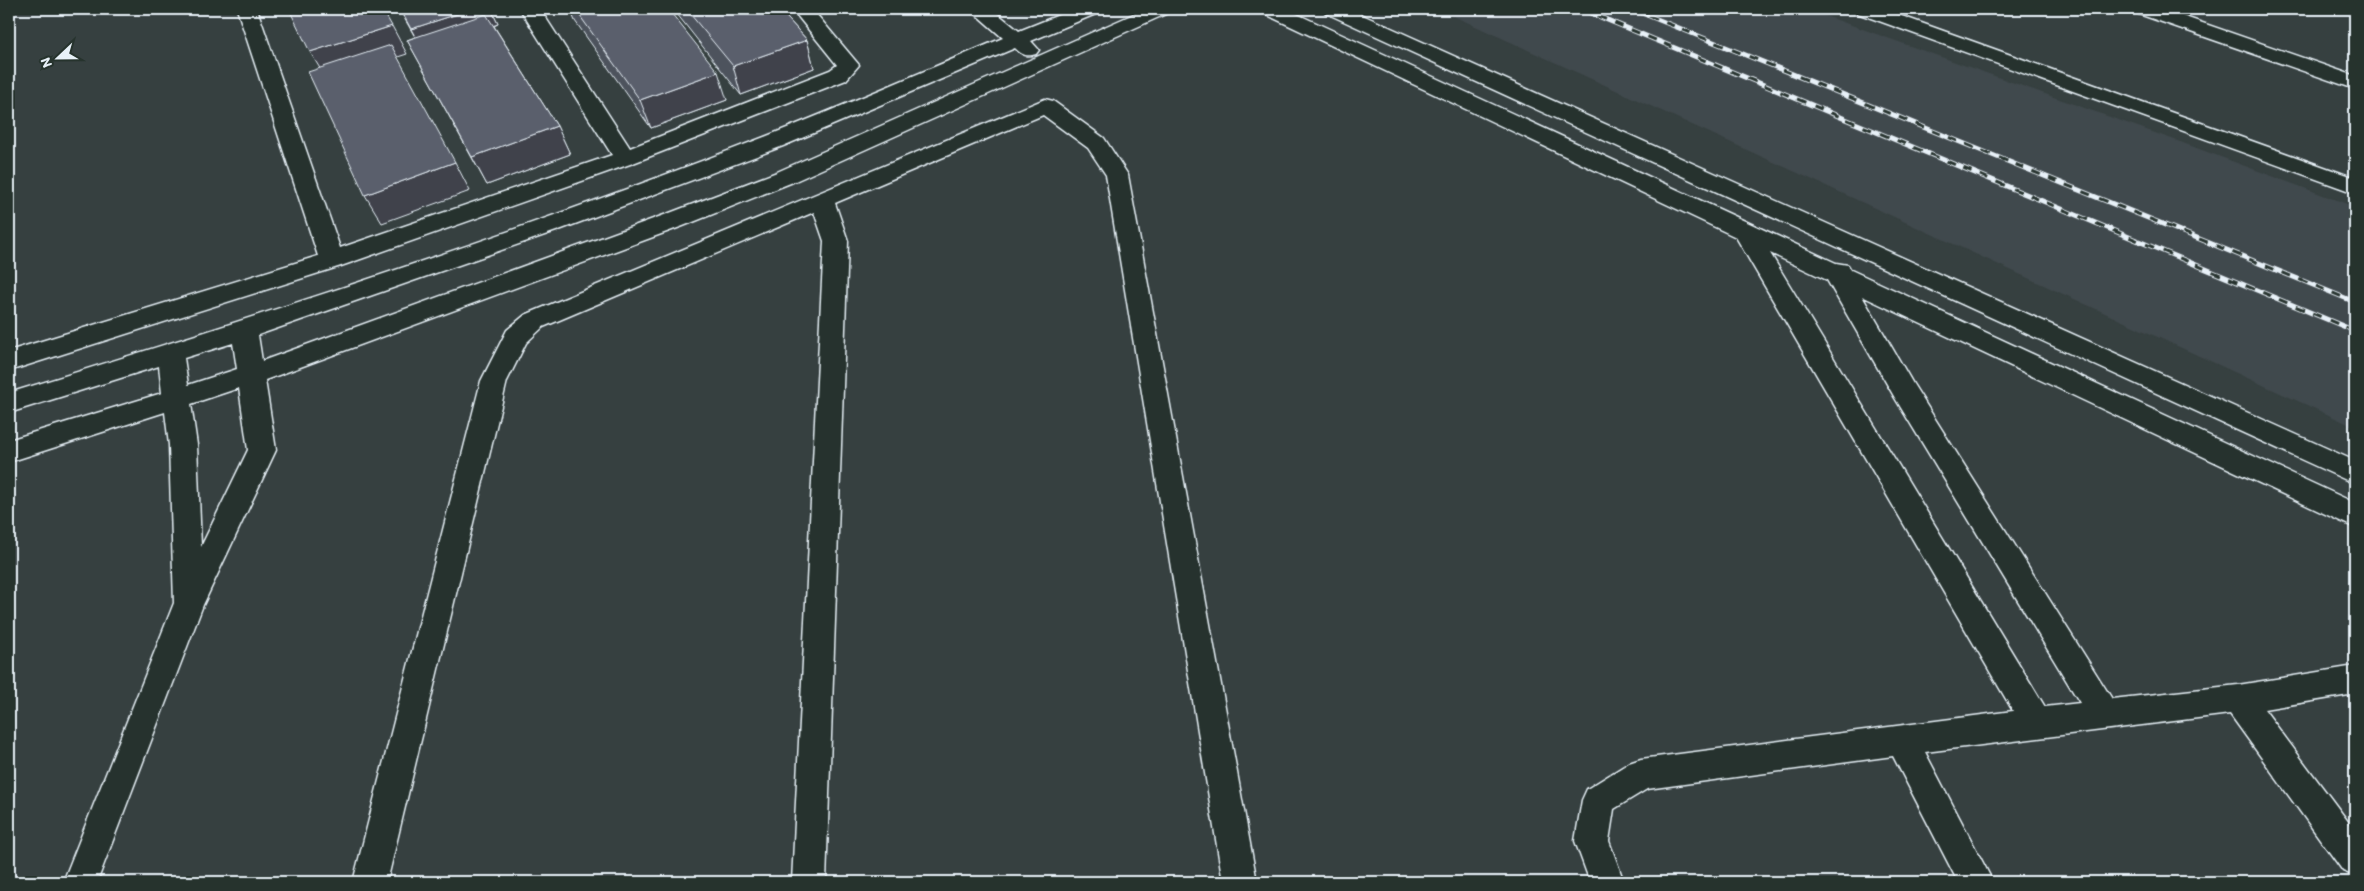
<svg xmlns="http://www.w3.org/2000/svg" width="2364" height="891" font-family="Itim,sans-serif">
<rect width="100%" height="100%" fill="#364040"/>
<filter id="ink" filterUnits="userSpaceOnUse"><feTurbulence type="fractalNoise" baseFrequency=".02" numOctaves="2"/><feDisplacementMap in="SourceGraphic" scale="10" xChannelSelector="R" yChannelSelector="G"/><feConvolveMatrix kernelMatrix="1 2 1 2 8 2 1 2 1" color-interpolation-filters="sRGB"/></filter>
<g filter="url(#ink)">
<path fill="#41494d" d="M1438 9H1806L2183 143 2355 207V427Z"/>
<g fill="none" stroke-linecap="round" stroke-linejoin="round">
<g stroke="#e8f1f8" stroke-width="3">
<path id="minor" d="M237 9H257L340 248 612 155 520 9H540L630 148 830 70 837 65 792 9H812L859 65 846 80 633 163 341 266 9 371V351L318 256Z
M970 9H992L1019 31 1074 9H1101L1098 13 1031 41 1039 50 1036 54C1027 57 1022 55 1015 48L783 146 559 230 258 335 262 361 667 214 777 172 1145 9H1171L1168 13 793 182 683 226 265 380 276 450 203 605 97 882H63L174 603 169 445 165 412 9 462V440L162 393 159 366 9 413V393C264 315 519 233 767 136 846 105 924 71 1003 38ZM233 343 237 369 188 385 184 358ZM239 388 248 450 201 547 197 445 191 404Z
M1260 9H1286L1836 263 1848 265 1851 270 2355 503V528L1862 296 1913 384 2112 699 2238 685 2355 666V694L2264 709 2355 831V876L2343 871 2230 714 1925 752 1993 882H1958L1893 756 1647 789 1614 809 1609 841 1624 882H1590L1575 841 1582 800 1587 789 1629 763 1641 759 2013 711 1736 237 1263 13ZM1770 253 1827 280 1895 398 2080 703 2045 707Z
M1323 9H1349L2355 461V484L1326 13Z
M1854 9H1882L2355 178V193L1857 13Z
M2133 9H2162L2355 76V89L2136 13Z
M1045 99 1053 101 1104 138 1128 175 1257 882H1223L1106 175 1088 148 1043 115 835 203 848 241 826 882H792L824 241 814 212 543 327 526 343 507 381 387 882H353L481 381 507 330 525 315Z"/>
</g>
<use href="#minor" fill="#26332d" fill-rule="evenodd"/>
<g stroke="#e8f1f8" stroke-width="5">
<path id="rail" d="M1581 9 2355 331
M1632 9 2355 302"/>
</g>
<use href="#rail" stroke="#26332d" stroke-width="3" stroke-dasharray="9" stroke-linecap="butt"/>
</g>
<path fill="#4d525d" stroke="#e8f1f8" d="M399 9H491L498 24 494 26 557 126 570 154 487 185 407 40 415 37Z
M570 9H668L727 100 651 128 575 21Z
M673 9H779L807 40 814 68 741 95Z"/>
<path fill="#3f424c" stroke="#e8f1f8" d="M473 9H491L498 24 422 49 411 29Z
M392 26 407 54 327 80 310 52Z
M807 40 814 68 741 95 733 66Z
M718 72 727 100 651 128 640 100Z
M557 126 570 154 487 185 472 157Z
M455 162 470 191 382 223 365 195Z"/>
<path fill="#5a5f6c" stroke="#e8f1f8" d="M289 9H382L392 26 310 52Z
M400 9H473L411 29Z
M575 9H668L718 72 640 100Z
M686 9H779L807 40 733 66Z
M486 14 557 126 472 157 407 40Z
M391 45 455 162 365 195 308 72Z"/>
</g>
<rect width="2364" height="891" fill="none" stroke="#26332d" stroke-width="30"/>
<rect x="15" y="15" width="2334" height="861" fill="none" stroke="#e8f1f8" stroke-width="2" filter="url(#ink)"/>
<g transform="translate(58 58) rotate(248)" stroke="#26332d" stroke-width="4" paint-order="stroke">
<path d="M0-4L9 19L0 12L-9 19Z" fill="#e8f1f8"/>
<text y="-8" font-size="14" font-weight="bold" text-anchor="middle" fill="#e8f1f8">N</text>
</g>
</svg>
